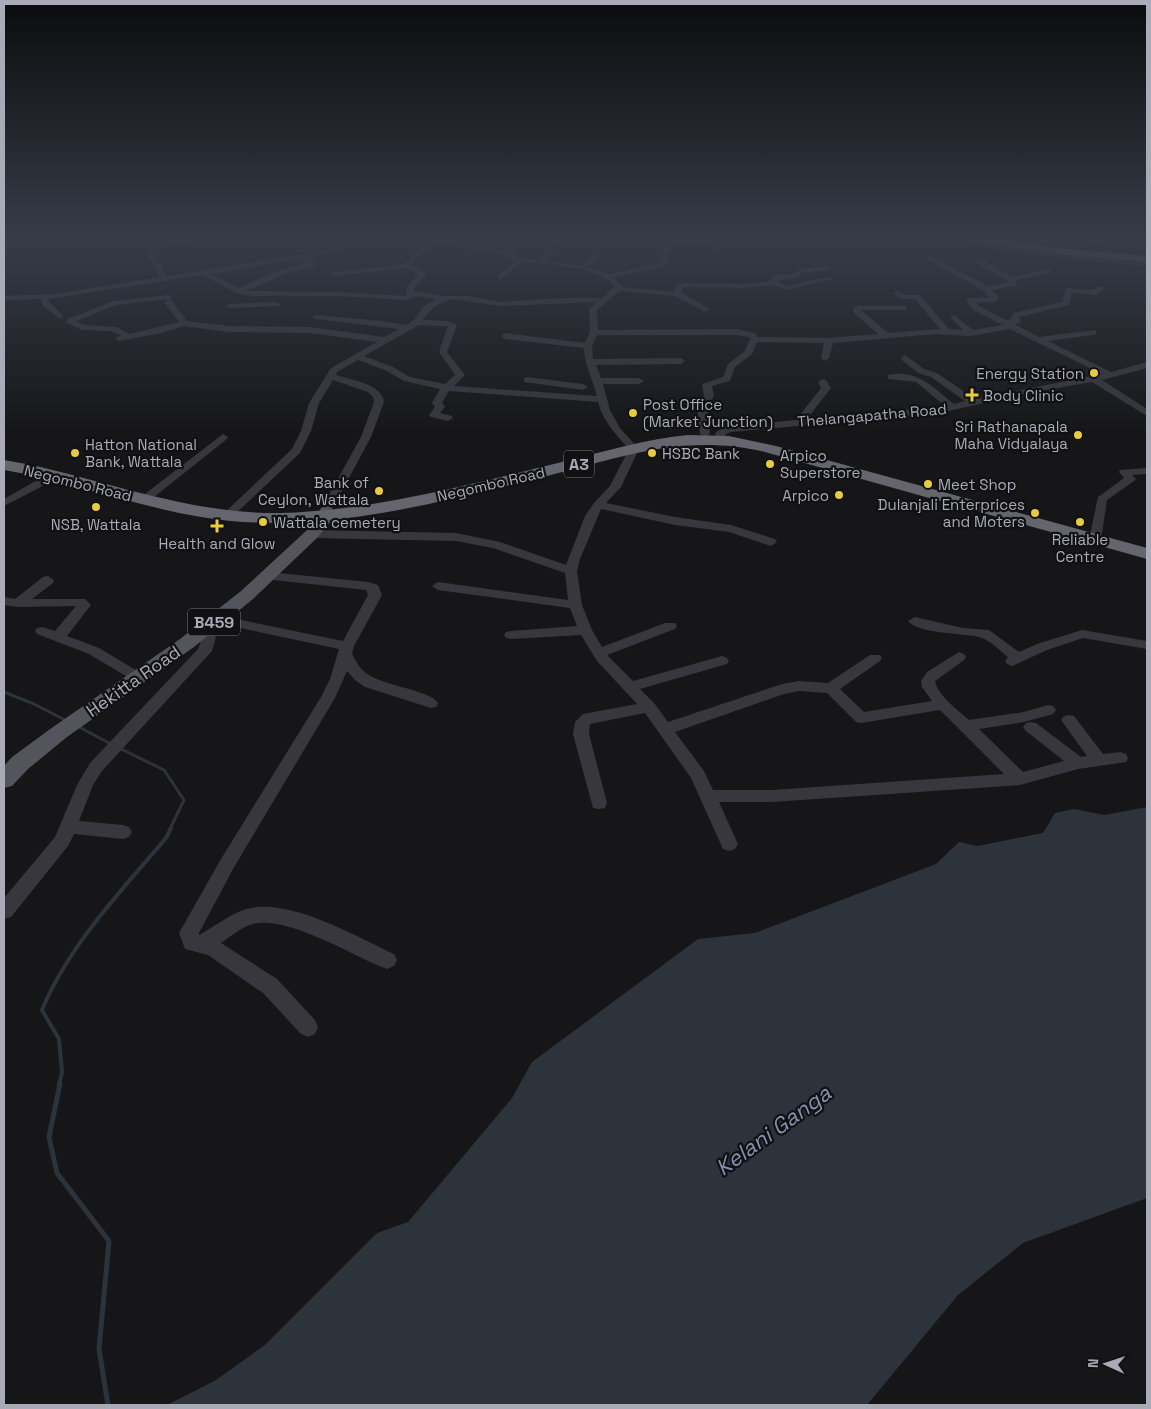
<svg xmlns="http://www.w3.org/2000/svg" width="1151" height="1409" font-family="'Space Grotesk',sans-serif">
<rect width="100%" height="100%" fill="#161618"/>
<path fill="#2d333b" d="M1147 807V1198L1023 1243 958 1295 867 1405H167L216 1380 265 1345 377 1233 408 1222 512 1098 532 1062 698 939 755 933 936 864 959 842 977 846 1043 833 1055 813 1074 809 1104 815Z"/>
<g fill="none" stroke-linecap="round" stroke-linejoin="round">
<path stroke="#2d333b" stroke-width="3" d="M4 692 34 704 67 721
M77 726 111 744
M119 748 164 770 184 800 170 829"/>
<path stroke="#2d333b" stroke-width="4" d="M59 1085 62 1072 59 1039 42 1010C69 945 121 891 166 838L171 828"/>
<path stroke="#2d333b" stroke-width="5" d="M60 1084 49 1137 57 1173 109 1241 99 1349 108 1405"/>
<path fill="#2d333b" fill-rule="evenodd" d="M939 237H948L1012 248 1147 263V267L1012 252Z
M1088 242 1147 246V249L1088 246 1081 247 1080 250 1075 249 1077 245Z"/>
<path fill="#37373d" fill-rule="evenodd" d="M213 237H230L227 239 162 247 159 245 162 243Z
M250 237H275L258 240Z
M381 237C414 237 476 240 506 252L522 237H529L512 254 521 258 540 260 551 244 553 243 556 245 547 261 581 266 595 254 599 256 588 267 608 274 659 263 662 260 663 251 673 237H679L677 240 716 243 721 246 720 251 717 253 714 251V247L674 244 669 251 670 261 664 267 614 277 622 287 674 292 677 284 684 283 745 284 771 281 772 276 792 274 800 269 828 266 832 268 828 270 802 273 797 278 779 280V282L786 286 829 277 833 279 785 290 774 285 745 288 683 287 682 293 708 308 709 310 705 312 675 296 620 291 597 310 598 330 736 329 755 333 757 337 829 338 878 334 853 312V308L857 306H906V310H861L888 333 940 329 915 299H900L893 293 897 291 905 295H920L949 329 963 330 950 317 954 315 973 330 1003 325 973 310 966 300 970 298H990L984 291 927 259 926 257 930 255 988 286 1010 282 976 263V259H982L1013 277 1051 268V272L1016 280 1017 285 992 290 999 297 995 302H976L979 306 1006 320 1012 319 1011 317 1014 313 1062 302 1066 288 1093 290 1097 287H1103V291L1095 295 1072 293 1069 305 1020 317V323L1014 324 1039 337 1096 330V334L1093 335 1048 341 1111 372 1147 362V368L1102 380 1147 409V416L1092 382 1028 393 940 413 731 432 726 434 723 441 719 442 714 439 716 432 725 427 796 420 821 388 818 382 823 379 826 380 831 388 807 419 945 406 916 382 888 379V375C917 369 933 387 954 404L965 401 931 377 918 373 902 360 901 358 905 355 924 369 937 373 975 399 1102 374 1010 329 971 336 935 334 833 343 829 358 825 361 821 358 824 343 757 342 752 354 735 367 730 381 712 386 714 396 707 407 710 434 705 437 700 434 697 407 704 396 702 384 723 377 728 364 745 351 750 339 749 337 736 335H597L592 346 593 359 681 358 685 361 681 364 596 365 601 378H639L644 381 639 384H603L610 410 620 428 639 449 621 487 606 503 675 517 731 525 775 539 777 542 771 546 729 532 675 525 601 509 580 559 577 571 582 605 592 630 602 647 665 623H675L677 626 675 629 607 655 633 681 722 656 727 658 729 661 727 664 640 689 654 703 668 722 782 684 799 681 828 683 870 655H880L882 658 880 661 840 689 864 712 932 701 922 687 921 681 927 672 959 652 964 654 966 657 964 660 935 681C938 696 958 710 969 720L1024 712 1048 705 1053 706 1056 710 1053 714 1024 722 979 729 1023 772 1064 761 1026 731 1023 727 1026 723 1031 722 1036 723 1081 757 1087 756 1061 720 1064 716 1069 715 1074 716 1103 754 1120 752 1126 754 1128 758 1126 762 1078 769 1020 785 772 802H719L738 844 735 849 729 851 723 849 691 778 645 713 590 724 589 734 607 803 605 808 599 809 593 808 573 734 575 722 583 714 637 704 597 661 581 635 511 639 506 638 504 635 506 632 511 631 577 626 570 608 438 590 432 586 438 582 568 600 565 573 493 548 456 541 312 538 306 534 312 530 456 533 500 542 566 565 585 516 594 503 610 486 629 449C616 435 603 421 598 402L449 391 442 403 445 407 440 413 452 416 453 418 448 421 431 417 429 415 435 407 432 403 440 389 404 381 387 371 358 360 337 372 336 375C351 380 381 383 384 402L371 437 330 513 326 514 320 511 361 437 374 402 373 397 368 392 333 380 319 403 311 431 300 453 231 518 227 520 221 516 223 514 292 449 301 431 309 403 331 368 377 342 311 333 229 332 184 326 161 333 119 341 115 338 121 335 110 331 82 330 67 323V319L114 301 168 295H171V299L116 305 77 321 84 325 117 327 129 334 179 322 164 302 168 300H171L187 321 229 326 311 327 384 337 399 329 316 319 312 317 316 315 383 321 406 325 414 320 424 306 436 299 416 296 406 300 338 296H251L236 293 203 275 48 299 50 303 64 317 60 319 43 306 41 299 4 300V296L55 294 160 277 146 253 150 251 154 253 167 276 329 250ZM387 239 430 244 414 253 406 264 334 272 330 274 334 276 407 268 418 275 406 288 407 295 405 296 338 292 246 291 283 275 315 266V262L307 258ZM438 245 493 252 516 261 498 275V279H501L523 262C551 265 596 265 615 286L602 298H561L500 302 469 296H443L414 291V288L427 274 413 265C417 254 429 250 438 245ZM299 259 306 263 277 271 239 288 212 274ZM454 299 500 306 596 302 589 309 590 332 585 343 505 333 501 336 505 339 584 348C584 364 593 380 597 396L454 386 465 375 447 352 457 325 447 321 423 320C431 308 440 301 454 299ZM419 325 448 326 439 352 455 375 445 384 410 377 393 367 364 356ZM799 691 827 693 856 722 861 723 940 710 1004 774 772 790H713L704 771 675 732 784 694Z
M1078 237H1085L1081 239Z
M276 302 280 304 279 306 230 308 226 306 230 304Z
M527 377 583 384 588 387 583 390 524 382V378Z
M223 434 228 437 227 439 149 501H141L139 499 141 497Z
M1147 468V474L1132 475 1136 479 1134 481 1107 500 1101 540 1095 544 1091 543 1089 540 1098 497 1124 478 1119 472 1120 470Z
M51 472 55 473 56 475 55 477 39 488 4 506V499Z
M269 572 368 582 378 585 382 595 354 646 352 654C356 661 359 668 366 673 382 686 431 690 438 703L436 707 431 708 365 687 355 680 347 671 335 698 233 869 199 933V935C214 927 230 914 246 909 289 897 355 936 394 954L397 960 394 966 387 969C354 957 284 912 250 925 240 928 230 937 221 943L277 979 315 1020 318 1027 315 1034 308 1037 301 1034 263 993 208 955 185 949 179 933 221 859 321 697 330 679 339 649 217 623 210 619 217 615 343 641 368 595 366 590 264 579 263 576 264 573Z
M48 576 54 580 53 583 32 599H85L91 605 67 636 99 648 144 675 146 678 144 681H134L89 654 37 634 35 631 37 628 42 627 55 631 76 606 18 607 4 605V597L15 599 43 577Z
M915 617 963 628 989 630 1019 652 1037 644 1082 630 1147 641V649L1083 638 1047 650 1012 666 1007 664 1005 661 1008 657C1000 651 989 639 979 637 964 633 918 634 908 621Z
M202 627 207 628 216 637 212 651 102 771 93 785 79 821 123 825 129 827 132 832 129 837 123 839 74 834 68 846 11 917 4 919V898L55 837 77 785 90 763 198 649 202 638 195 631 197 628Z"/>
<path fill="#53545c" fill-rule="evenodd" d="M326 506 331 508 334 511 330 522 318 537 253 599 194 647 67 737 28 769 12 786 4 788V766L12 757 53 727 180 639 241 591 306 531 315 521 321 508Z"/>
<path fill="#64656d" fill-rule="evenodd" d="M961 237H984L1058 248 1147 256V262L1058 254 966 240Z
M688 435 729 436 776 446 1147 548V559L765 452C686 433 622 457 547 476 468 495 387 517 306 522 271 524 235 523 201 517 134 506 70 481 4 470V460L32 465C115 484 194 514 280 513 372 511 476 483 566 461 606 451 647 439 688 435Z"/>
</g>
<linearGradient id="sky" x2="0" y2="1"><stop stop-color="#0c0c0d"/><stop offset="0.55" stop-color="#363c48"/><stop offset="1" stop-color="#363c48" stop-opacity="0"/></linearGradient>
<rect width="1151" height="434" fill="url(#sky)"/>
<g fill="#e8cb3e" stroke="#111113" stroke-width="2">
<circle cx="1094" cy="373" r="5"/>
<path d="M969.5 387.5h5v5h5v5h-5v5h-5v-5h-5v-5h5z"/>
<circle cx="633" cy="413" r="5"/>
<circle cx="1078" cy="435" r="5"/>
<circle cx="75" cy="453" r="5"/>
<circle cx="652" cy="453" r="5"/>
<circle cx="770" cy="464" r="5"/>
<circle cx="928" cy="484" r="5"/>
<circle cx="379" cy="491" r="5"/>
<circle cx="839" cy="495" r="5"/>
<circle cx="96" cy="507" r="5"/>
<circle cx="1035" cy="513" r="5"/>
<circle cx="263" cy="522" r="5"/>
<circle cx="1080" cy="522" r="5"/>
<path d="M214.5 518.5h5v5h5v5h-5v5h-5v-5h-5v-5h5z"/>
</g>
<g text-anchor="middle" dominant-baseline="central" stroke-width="4.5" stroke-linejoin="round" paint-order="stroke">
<g font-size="15" fill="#a9abb7" stroke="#111113" text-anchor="start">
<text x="1084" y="373" text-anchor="end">Energy Station</text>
<text x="983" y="395">Body Clinic</text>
<text x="643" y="404">Post Office<tspan x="643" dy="17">(Market Junction)</tspan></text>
<text x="1068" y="426" text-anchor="end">Sri Rathanapala<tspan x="1068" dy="17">Maha Vidyalaya</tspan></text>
<text x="85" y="444">Hatton National<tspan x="85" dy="17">Bank, Wattala</tspan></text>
<text x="662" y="453">HSBC Bank</text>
<text x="780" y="455">Arpico<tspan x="780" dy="17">Superstore</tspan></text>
<text x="369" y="482" text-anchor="end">Bank of<tspan x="369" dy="17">Ceylon, Wattala</tspan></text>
<text x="938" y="484">Meet Shop</text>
<text x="829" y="495" text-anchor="end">Arpico</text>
<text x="1025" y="504" text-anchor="end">Dulanjali Enterprices<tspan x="1025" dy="17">and Moters</tspan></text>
<text x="273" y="522">Wattala cemetery</text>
<text x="96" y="524" text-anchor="middle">NSB, Wattala</text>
<text x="1080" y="539" text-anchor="middle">Reliable<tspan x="1080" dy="17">Centre</tspan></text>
<text x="217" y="543" text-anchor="middle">Health and Glow</text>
</g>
<g font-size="15" fill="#a9abb7" stroke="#111113">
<text transform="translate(872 415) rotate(-5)">Thelangapatha Road</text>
<text transform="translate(78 483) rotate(14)">Negombo Road</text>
<text transform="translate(491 484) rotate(-13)">Negombo Road</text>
</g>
<g fill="#111113" stroke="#7b7d86" stroke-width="1">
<rect x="564" y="450.5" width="30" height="27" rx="4"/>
<rect x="188" y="608.5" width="52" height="27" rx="4"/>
</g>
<g font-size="16" font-weight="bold" fill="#a9abb7">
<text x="579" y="464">A3</text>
<text x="214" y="622">B459</text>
</g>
<g font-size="18" fill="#a9abb7" stroke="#111113">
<text transform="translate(133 681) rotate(-35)">Hekitta Road</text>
</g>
<g font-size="22" font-style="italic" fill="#8293b0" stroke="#111113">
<text transform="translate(773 1130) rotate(-36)">Kelani Ganga</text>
</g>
</g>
<rect width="1151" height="1409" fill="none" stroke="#a9abb7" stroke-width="10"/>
<g transform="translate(1106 1364) rotate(273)" stroke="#111113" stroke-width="4" paint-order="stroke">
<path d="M0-4L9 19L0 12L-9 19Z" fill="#a9abb7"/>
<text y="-8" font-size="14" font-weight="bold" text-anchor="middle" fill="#a9abb7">N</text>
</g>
</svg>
